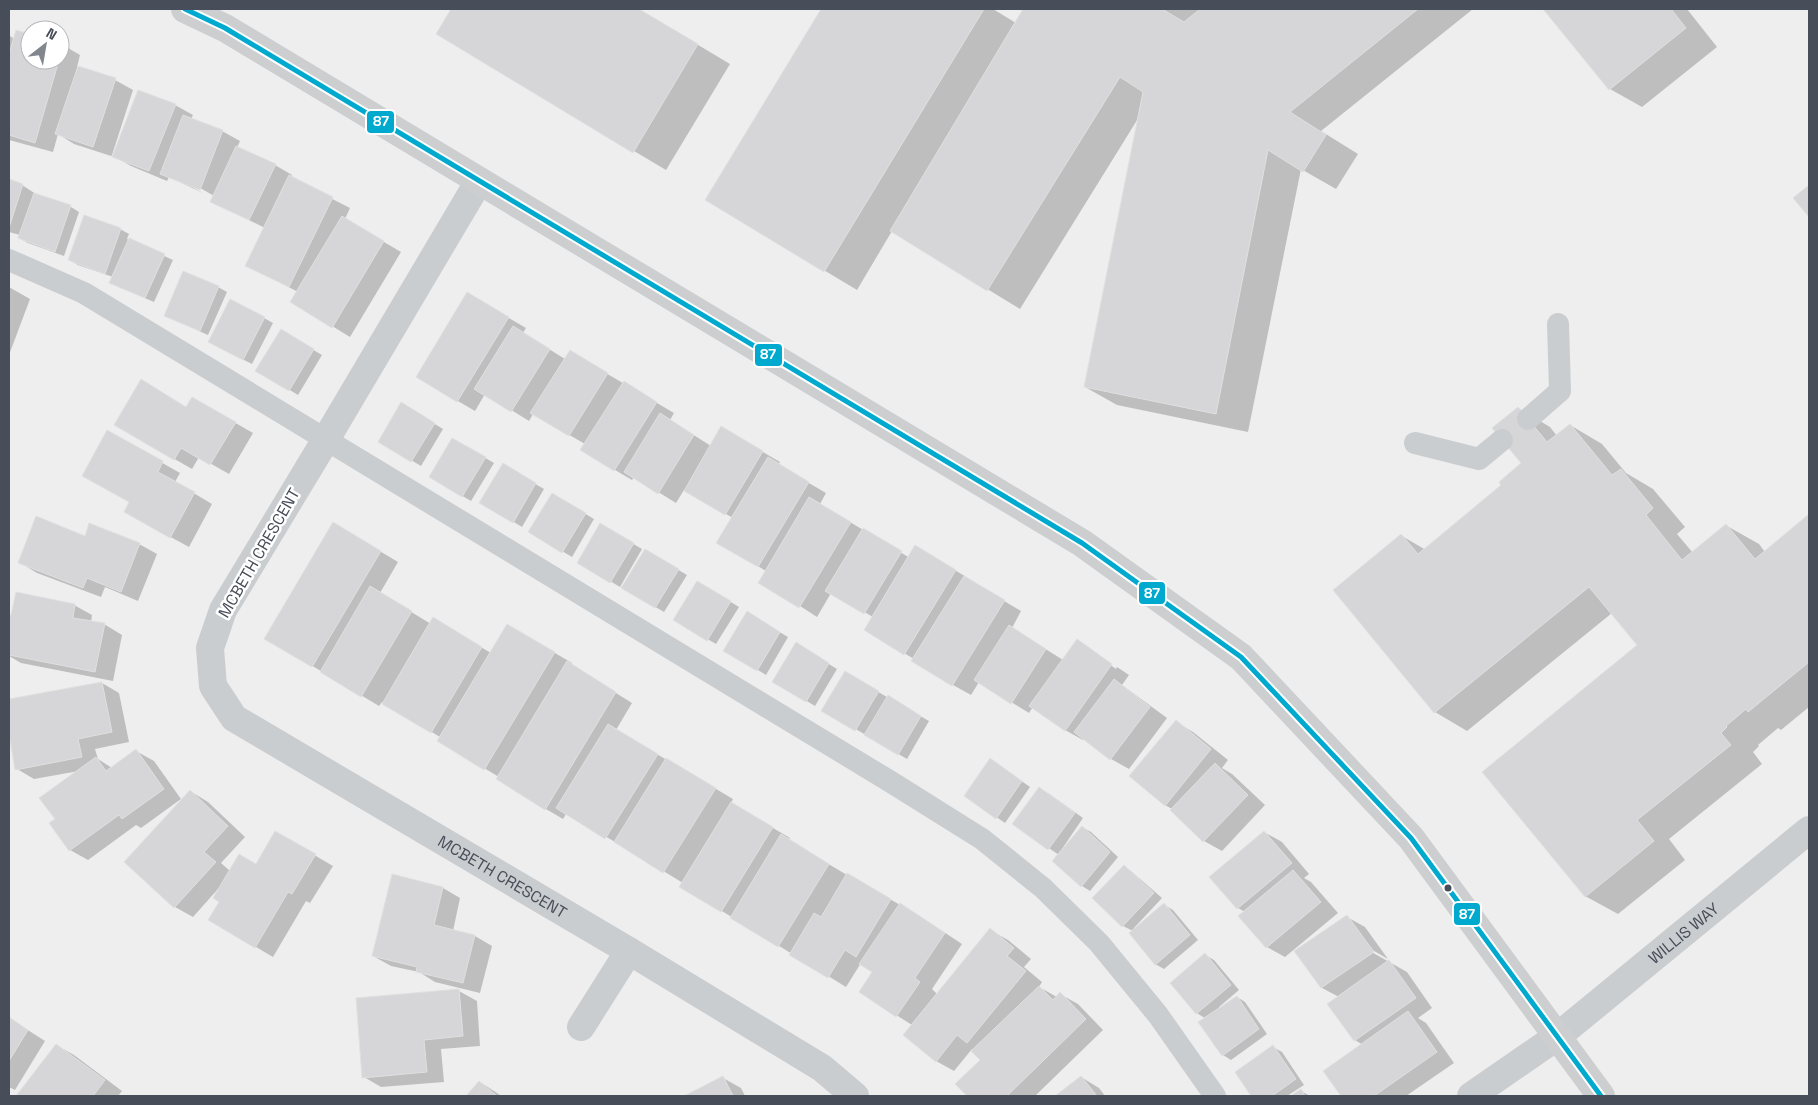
<svg xmlns="http://www.w3.org/2000/svg" width="1818" height="1105" font-family="'Space Grotesk',sans-serif">
<rect width="100%" height="100%" fill="#efeeee"/>
<path fill="#0003" d="M452 9H638L730 64 666 170 437 34Z
M823 9H993L1016 23 1024 9H1473L1321 131 1358 154 1336 189 1301 169 1248 432 1117 405 1085 387 1139 117 1020 309 892 231 857 290 707 200Z
M1545 9H1687L1717 47 1642 107 1610 89Z
M9 35 14 39 30 35V60H60V44L63 45 80 55 77 67 115 80 133 90 112 155 114 156 175 105 193 115 191 119 222 131 240 141 237 148 275 165 292 175 291 178 350 208 345 219 401 252 350 337 332 326 298 292 247 265 265 228 212 202 214 196 195 185 194 188 203 193 169 177 167 181 131 166 112 155 111 156 74 144 58 134 53 152 9 140Z
M9 181 22 185 39 196 71 207 79 212 64 256 28 243 19 238 20 235 9 232Z
M120 229 129 234 127 239 173 260 154 302 119 287 113 277 78 265 69 260Z
M9 287 30 299 9 355Z
M218 287 227 292 208 335 174 320Z
M468 294 526 328 523 333 565 359 570 352 674 413 670 420 711 446 722 428 780 462 778 465 826 493 820 504 910 558 916 547 973 581 972 582 1021 611 1012 628 1063 660 1077 640 1093 650V652L1116 669 1117 667 1129 675 1122 685 1167 718 1129 769 1111 759 1084 738 1083 740 1065 730 1033 707 1029 713 979 682 971 695 953 685 913 661 914 659 865 630 873 617 831 593 817 617 800 606 766 571 718 543 733 518 684 490 676 503 634 477 632 480 615 470 585 444 533 414 529 421 485 394 475 411 417 377Z
M264 318 273 323 252 364 218 347Z
M281 331 322 355 298 395 257 370Z
M192 398 253 433 229 474 199 457 192 469 115 425 187 408Z
M402 404 443 429 421 466 379 441Z
M1518 408 1550 427 1557 436 1570 425 1602 444 1626 473 1653 489 1685 527 1677 534 1693 553 1727 526 1759 544 1765 552 1809 516V707L1781 730 1778 728 1758 745 1759 746 1753 752 1762 764 1669 839 1685 860 1618 914 1585 896 1639 646 1612 613 1467 731 1435 712 1335 590 1402 536 1426 550 1503 485 1523 464Z
M108 432 180 473 175 482 212 504 189 547 143 522 131 502Z
M453 439 494 463 471 501 430 477Z
M503 465 544 489 522 527 481 502Z
M552 494 594 519 572 557 530 532Z
M601 525 642 549 620 587 578 562Z
M351 534 398 562 380 593 431 624 433 619 491 653 507 625 572 663 571 665 632 703 616 730 733 799 731 803 790 838 788 840 847 875 918 915 962 944 932 989 937 994 990 930 1008 940 1031 959 1024 967 1042 982 1039 987 1057 997 1060 994 1078 1004 1103 1030 1035 1096H969L957 1084 982 1060 972 1049 954 1071 936 1061 912 1025 860 992 874 972 861 963 846 987 681 886 683 883 624 847 566 814 563 819 546 809 498 779 499 777 438 740 440 737 382 702 379 706 266 638Z
M85 537 139 544 157 554 138 601 105 587 101 597 37 573 19 562Z
M645 550 687 575 664 612 623 588Z
M698 582 739 607 716 644 675 620Z
M74 605 92 615 91 622 104 624 122 635 113 681 21 663 9 656V616Z
M747 613 788 637 766 675 725 650Z
M796 644 837 669 815 706 774 681Z
M845 673 929 721 907 759 823 710Z
M102 683 119 693 129 742 95 749 98 759 112 768 136 751 154 761 181 799 141 828 136 825 88 860 70 850 56 819 79 771 34 779 17 769 9 727V701Z
M1176 722 1193 732 1228 760 1222 768 1232 774 1265 805 1222 851 1204 841 1172 809 1165 805Z
M999 765 1030 787 1005 823 966 796Z
M190 791 208 802 245 837 221 863 230 871 256 865 275 832 333 866 310 903 306 901 273 957 210 920 221 902 218 889 193 917 175 907Z
M1048 793 1083 818 1062 849 1063 850 1082 827 1091 832 1118 857 1090 891 1082 886 1059 855 1014 824Z
M1264 832 1282 842 1309 874 1304 878 1311 882 1338 913 1285 957 1267 947 1240 916 1245 912 1238 908 1211 877Z
M1124 867 1132 872 1162 898 1134 928 1135 929 1164 905 1173 910 1198 940 1164 969 1155 964 1133 931 1123 926Z
M443 888 460 898 453 931 475 936 492 946 480 993 435 982 419 972 391 966 373 956Z
M1347 917 1365 927 1388 959 1369 948 1368 950 1407 972 1432 1008 1418 1018 1426 1023 1454 1063 1406 1096H1342L1325 1071 1363 1045 1355 1040 1329 1005 1339 997 1322 988 1296 951Z
M1205 955 1214 960 1239 990 1219 1007 1220 1009 1237 997 1245 1002 1267 1034 1231 1060 1223 1055 1206 1019 1197 1013Z
M459 991 477 1001 480 1046 441 1049 444 1082 381 1087 364 1077Z
M9 1018 45 1041 15 1090 9 1087Z
M56 1045 74 1055 122 1091 118 1096H17Z
M1273 1047 1282 1052 1304 1085 1287 1096H1253L1237 1073Z
M1081 1077 1099 1088 1105 1096H1057Z
M723 1078 741 1088 745 1096H687Z
M480 1082 497 1093 501 1096H468Z
M1301 1091 1310 1096H1293Z"/>
<path fill="#d6d6d8" stroke="#e0e0e1" d="M451 9H639L698 44 633 153 436 34Z
M821 9H984L824 272 705 200Z
M1023 9H1162L1184 22 1200 9H1418L1290 112 1326 135 1303 172 1268 150 1216 414 1084 387 1143 92 1120 77 987 291 890 231Z
M1543 9H1671L1686 28 1609 90Z
M16 30 30 34V60H59L35 143 9 135V54Z
M78 66 116 78 93 147 55 134Z
M138 90 176 104 149 171 112 157Z
M183 115 223 130 200 190 160 174Z
M236 146 276 164 249 220 210 202Z
M289 175 333 197 289 287 245 266Z
M9 179 23 184 9 228Z
M1809 185V217L1793 198Z
M34 193 71 205 55 252 18 238Z
M84 215 121 228 105 274 68 260Z
M342 216 384 241 332 328 290 302Z
M129 238 165 254 145 298 109 283Z
M183 271 219 286 200 331 164 316Z
M467 292 509 317 457 402 416 377Z
M230 299 265 317 243 360 208 342Z
M513 326 550 349 511 412 474 389Z
M281 329 314 349 289 391 255 371Z
M570 350 608 373 569 436 530 413Z
M141 379 186 407 192 397 236 422 210 465 181 448 174 460 114 425Z
M624 381 657 402 614 471 580 450Z
M401 402 435 423 411 462 378 442Z
M1518 407 1547 442 1570 424 1612 475 1621 469 1653 508 1646 515 1682 560 1726 524 1755 559 1809 514V662L1748 712 1746 709 1726 726 1727 727 1721 733 1731 745 1637 820 1654 841 1585 897 1482 772 1637 645 1589 587 1434 713 1333 590 1401 534 1418 554 1501 485 1499 482 1521 463 1492 428Z
M660 413 694 435 658 494 624 472Z
M721 426 763 451 725 515 684 491Z
M107 430 163 461 158 472 195 492 170 538 124 512 129 502 82 476Z
M452 438 486 457 462 497 429 477Z
M768 457 809 482 758 567 716 543Z
M503 463 536 483 513 523 479 503Z
M552 493 586 513 562 553 528 532Z
M809 497 851 522 799 608 758 583Z
M36 516 85 536 89 523 140 543 121 592 87 578 83 588 18 563Z
M333 522 381 551 312 667 264 639Z
M600 523 634 543 610 583 577 563Z
M863 528 902 551 864 614 825 591Z
M915 545 956 570 904 655 864 630Z
M645 549 679 569 655 608 621 588Z
M964 576 1005 600 952 686 911 661Z
M697 581 731 601 707 641 673 620Z
M370 586 412 611 361 697 320 672Z
M16 592 75 604 73 618 105 623 95 672 9 655V615H11Z
M747 611 780 632 757 671 723 651Z
M433 617 482 647 431 733 382 704Z
M507 624 555 652 484 770 437 741Z
M1009 625 1046 649 1011 704 974 680Z
M1077 639 1112 664 1065 731 1029 706Z
M796 642 829 663 806 702 772 682Z
M567 661 616 692 545 810 496 779Z
M845 671 879 691 855 731 821 711Z
M1114 679 1150 707 1110 760 1074 732Z
M102 682 112 732 78 739 82 757 15 770 9 734V699Z
M888 695 921 716 898 755 864 735Z
M1176 720 1211 749 1165 806 1129 776Z
M608 724 658 754 605 839 556 808Z
M136 749 164 789 122 819 119 815 69 851 49 823 55 819 39 798 96 757 106 771Z
M666 758 716 788 663 873 614 842Z
M990 758 1022 781 996 819 964 796Z
M1215 763 1248 795 1203 842 1170 810Z
M1039 787 1075 813 1048 850 1012 824Z
M190 790 228 826 204 852 216 862 174 908 124 862Z
M731 802 773 827 721 912 679 887Z
M1082 826 1110 852 1081 887 1052 861Z
M275 831 316 854 292 894 288 892 255 948 208 920 219 902 213 898 239 854 256 864Z
M1264 831 1292 863 1237 909 1209 877Z
M781 834 829 864 778 947 730 918Z
M1124 865 1154 893 1122 927 1092 898Z
M1293 870 1321 902 1266 948 1238 916Z
M847 873 891 899 856 957 845 950 828 978 789 955 814 913 821 917Z
M392 874 443 887 434 925 475 935 463 983 416 972 417 967 372 956Z
M900 903 945 933 915 978 920 982 896 1017 859 992 872 972 859 964Z
M1164 903 1190 935 1155 965 1129 933Z
M1347 915 1374 952 1321 988 1294 951Z
M990 928 1014 948 1007 956 1026 971 967 1043 957 1035 936 1062 903 1035Z
M1205 953 1231 985 1196 1014 1170 983Z
M1389 960 1416 998 1354 1041 1327 1004Z
M1039 986 1053 1000 1060 992 1086 1019 1007 1096H967L955 1084 980 1060 971 1051Z
M459 989 463 1036 424 1040 427 1072 362 1078 356 998Z
M1237 996 1259 1029 1222 1056 1198 1022Z
M1408 1011 1437 1052 1374 1096H1341L1323 1071Z
M9 1017 28 1030 9 1061Z
M56 1044 105 1080 93 1096H16Z
M1273 1045 1296 1079 1272 1096H1251L1235 1072Z
M723 1076 733 1096H684Z
M1081 1076 1097 1096H1055Z
M479 1081 497 1096H466Z
M1301 1089 1305 1096H1291Z"/>
<g fill="none" stroke-linecap="round" stroke-linejoin="round">
<path stroke="#cacdcf" stroke-width="22" d="M9 260 84 293 891 782 982 839 1043 888 1099 943 1158 1015 1215 1096
M1528 419 1560 391 1558 324
M1415 443 1479 459 1502 440"/>
<g stroke="#cacdcf" stroke-width="28">
<path id="s1" d="M479 181 325 441 223 610 210 648 213 686 234 718 629 951 822 1068 855 1096"/>
<path d="M581 1027 629 951"/>
<path id="s2" d="M1471 1096 1558 1036 1809 830"/>
</g>
<path stroke="#ccced0" stroke-width="28" d="M185 9 225 28 1082 543 1241 657 1411 838 1601 1096"/>
<g stroke="#fff" stroke-width="9">
<path id="bus-1" d="M185 9 225 28 1082 543 1241 657 1411 838 1601 1096"/>
</g>
<use href="#bus-1" stroke="#00a9ce" stroke-width="5"/>
</g>
<circle fill="#474e59" stroke="#fff" stroke-width="2" cx="1448" cy="888" r="4.5"/>
<g text-anchor="middle" dominant-baseline="central" stroke-width="5" stroke-linejoin="round" paint-order="stroke">
<g font-size="16" fill="#474e59" stroke="#fff">
<text transform="translate(259 553) rotate(-60)">MCBETH CRESCENT</text>
<text stroke="none"><textPath href="#s1" startOffset="928">MCBETH CRESCENT</textPath></text>
<text stroke="none"><textPath href="#s2" startOffset="268">WILLIS WAY</textPath></text>
</g>
</g>
<g stroke="#fff" stroke-width="2">
<rect x="366" y="110" width="29" height="24" rx="5" fill="#00a9ce"/>
<rect x="754" y="343" width="29" height="24" rx="5" fill="#00a9ce"/>
<rect x="1138" y="581" width="28" height="24" rx="5" fill="#00a9ce"/>
<rect x="1453" y="902" width="28" height="24" rx="5" fill="#00a9ce"/>
</g>
<g font-size="14" text-anchor="middle" font-weight="bold" fill="#fff">
<text x="381" y="126">87</text>
<text x="768" y="359">87</text>
<text x="1152" y="598">87</text>
<text x="1467" y="919">87</text>
</g>
<rect width="1818" height="1105" fill="none" stroke="#474e59" stroke-width="20"/>
<g transform="translate(45 45) rotate(31)"><circle r="24" fill="#ffffff" stroke="#b5b8bd"/>
<path d="M0-4L9 19L0 12L-9 19Z" fill="#82868d"/>
<text y="-8" font-size="14" font-weight="bold" text-anchor="middle" fill="#474e59">N</text>
</g>
</svg>
